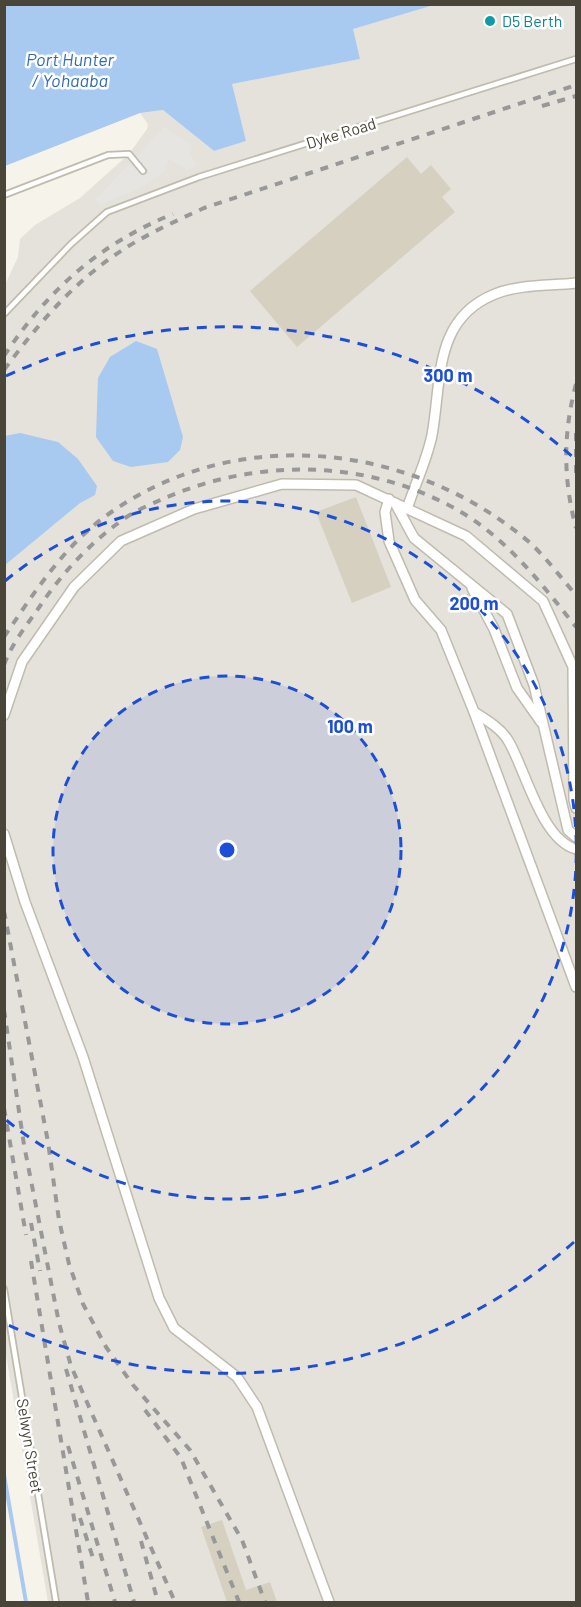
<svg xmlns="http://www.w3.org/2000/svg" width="581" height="1607" font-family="Barlow,sans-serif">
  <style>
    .industrial { fill: #e4e2db }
    .parking { fill: #e6e5e1 }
    .water { fill: #a8c9f0 }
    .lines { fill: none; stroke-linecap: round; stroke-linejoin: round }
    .stream { stroke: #a8c9f0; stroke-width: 4 }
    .building { fill: #d6d0c0 }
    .service-casing { stroke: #c0bcad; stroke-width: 8 }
    .minor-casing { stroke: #c0bcad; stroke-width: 12 }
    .service { stroke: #fff; stroke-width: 4.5 }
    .minor { stroke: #fff; stroke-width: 9 }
    .rail { stroke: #989898; stroke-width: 4; stroke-dasharray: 8 8; stroke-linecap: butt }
    .ring { fill: none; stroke: #1d4ed8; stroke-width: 3; stroke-dasharray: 10 8 }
    .culture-dot { fill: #0f9aa8; stroke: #fff; stroke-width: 2 }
    .labels { text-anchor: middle; stroke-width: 5; stroke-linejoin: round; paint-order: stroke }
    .culture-label { font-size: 16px; fill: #0d838f; stroke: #fff; text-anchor: start }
    .street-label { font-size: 16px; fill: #494538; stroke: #fff }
    .water-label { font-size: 18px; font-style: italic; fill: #326bb4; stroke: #fff }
    .centre { fill: #1d4ed8; stroke: #fff; stroke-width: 3 }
    .ring-label { font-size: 18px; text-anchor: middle; font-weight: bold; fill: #1d4ed8; stroke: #fff; stroke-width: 5; stroke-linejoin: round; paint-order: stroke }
  </style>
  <rect width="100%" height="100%" fill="#f5f3ea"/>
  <polygon class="industrial" points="434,5 576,5 576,1602 48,1602 4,1343 4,287 18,257 20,239 35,225 80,198 129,154 147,129 148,124 140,113 163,110 214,151 246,141 231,84 360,59 352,29"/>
  <polygon class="parking" points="165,127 193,146 190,153 197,166 188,170 169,159 164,172 144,186 100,205 95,200"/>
  <g class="water">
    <polygon points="5,4 434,4 434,5 353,29 360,59 232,84 246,141 214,151 163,110 140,113 5,166"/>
    <polygon points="136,341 157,349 183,437 180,450 168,462 131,467 113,461 96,437 98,378 110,357"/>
    <polygon points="20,433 58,442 78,459 97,486 95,495 80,503 5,565 5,436"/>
  </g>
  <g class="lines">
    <polyline class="stream" points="4,1475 26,1602"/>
  </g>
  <g class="building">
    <polygon points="407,157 421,174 431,165 451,189 442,197 455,212 297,347 250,291"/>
    <polygon points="356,497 391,587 352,603 316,512"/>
    <polygon points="222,1520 246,1590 270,1582 277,1602 227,1602 201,1527"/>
  </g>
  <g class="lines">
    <defs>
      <g id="service">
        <polyline points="4,195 108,155 129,154 143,171"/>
        <polyline points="4,314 71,244 107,212 199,177 576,59"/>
        <polyline points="4,1289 56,1602"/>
      </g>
      <g id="minor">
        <polyline points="389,499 385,512 389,541 415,600 441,630 474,712 576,987"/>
        <polyline points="395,503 414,538 507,614 534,685 568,830 576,837"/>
        <path d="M 407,509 C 415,484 427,460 432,435 C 442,380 433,319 495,294 C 520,284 550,286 576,283"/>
        <polyline points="472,588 494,629 517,688 541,722"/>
        <path d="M 474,712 C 487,720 502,729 509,742 C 526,772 542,840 576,849"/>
        <polyline points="4,715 22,662 74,587 121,541 194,509 282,484 356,485 466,536 543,601 573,667 574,800 576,808"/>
        <polyline points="4,834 25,902 83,1057 159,1298 174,1328 237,1377 257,1407 329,1602"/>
      </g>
    </defs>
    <use href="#service" class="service-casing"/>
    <use href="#minor" class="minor-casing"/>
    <use href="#service" class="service"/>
    <use href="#minor" class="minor"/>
    <g class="rail">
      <polyline points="542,106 576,96"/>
      <path d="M 4,356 C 48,290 99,244 173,214"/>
      <path d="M 4,370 C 36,327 70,286 115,255 C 142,236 174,222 204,208 L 576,85"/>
      <path d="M 576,384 C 563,433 563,479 576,528"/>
      <polyline points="576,433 576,477"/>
      <path d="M 4,637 C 34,593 65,544 110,513 C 238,423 411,443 528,541 C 546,557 561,578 576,595"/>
      <path d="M 4,665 C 12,643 27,625 40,606 C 60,576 87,546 117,524 C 130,513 149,505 165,498 C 262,456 378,459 469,517 C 513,546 544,587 576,627"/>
      <polyline points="4,911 48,1142 59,1220 69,1264 83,1304 106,1347 133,1385 190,1450 242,1540 265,1602"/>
      <polyline points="4,1010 24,1145 59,1323 71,1366 175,1602"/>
      <polyline points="4,1108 26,1235"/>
      <polyline points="31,1223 40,1271"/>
      <polyline points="31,1261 88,1602"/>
      <polyline points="66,1369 134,1602"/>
      <polyline points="145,1410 181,1458 239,1602"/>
      <polyline points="68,1446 115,1602"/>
      <polyline points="80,1518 93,1558"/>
      <polyline points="141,1541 158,1602"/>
    </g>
  </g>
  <circle cx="227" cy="850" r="174" fill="#1d4ed8" fill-opacity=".12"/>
  <g class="ring">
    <circle cx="227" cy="850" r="174"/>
    <path d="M5 581A349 349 0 1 1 5 1119"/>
    <path d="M574 1242A523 523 0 0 1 6 1324M6 376A523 523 0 0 1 574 458"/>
  </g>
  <circle class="culture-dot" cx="490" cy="21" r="6"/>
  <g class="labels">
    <g class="culture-label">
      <text x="502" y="27">D5 Berth</text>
    </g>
    <g class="street-label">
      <text transform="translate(341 133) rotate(-17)" y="6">Dyke Road</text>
      <text transform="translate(30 1446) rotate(81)" y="6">Selwyn Street</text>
    </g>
    <g class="water-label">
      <text x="70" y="66">Port Hunter<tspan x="70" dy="21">/ Yohaaba</tspan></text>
    </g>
  </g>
  <circle cx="227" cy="850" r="9" class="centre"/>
  <g class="ring-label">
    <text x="448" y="382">300 m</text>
    <text x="474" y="610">200 m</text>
    <text x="350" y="733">100 m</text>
  </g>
  <rect width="581" height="1607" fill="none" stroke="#494538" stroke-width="12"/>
</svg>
